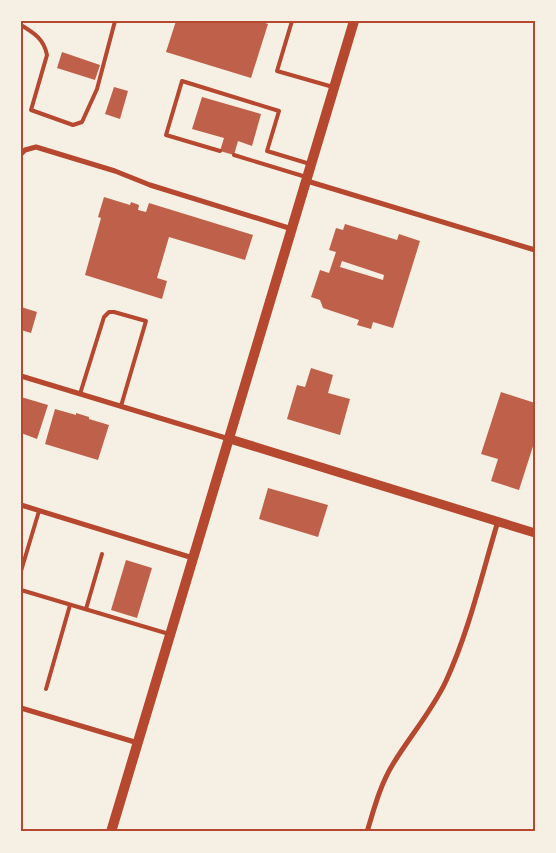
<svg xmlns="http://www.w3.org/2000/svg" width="556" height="853" font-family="Figtree,sans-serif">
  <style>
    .building { fill: #bf614a; fill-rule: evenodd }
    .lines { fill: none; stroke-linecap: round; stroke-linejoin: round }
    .service { stroke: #b5482f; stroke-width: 4 }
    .minor { stroke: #b5482f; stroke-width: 5 }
    .tertiary { stroke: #b5482f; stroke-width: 9 }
    .secondary { stroke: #b5482f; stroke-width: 10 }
    .neatline { fill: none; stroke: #b5482f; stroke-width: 2 }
  </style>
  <rect width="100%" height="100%" fill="#f6efe4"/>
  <g class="building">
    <polygon points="176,21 260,21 268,24 251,78 166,52"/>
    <polygon points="62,52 100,65 95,80 57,68"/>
    <polygon points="114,87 128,91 120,119 105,114"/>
    <polygon points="202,97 261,114 252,146 238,141 234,155 220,151 224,138 192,129"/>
    <polygon points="104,197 130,205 131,202 139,205 138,210 146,212 149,203 253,235 245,260 169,237 157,278 167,281 162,299 85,275 101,218 98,217"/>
    <path d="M 345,224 L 397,240 L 399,234 L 420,241 L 393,328 L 373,322 L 371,329 L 357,325 L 359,320 L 323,308 L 320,300 L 311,297 L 320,270 L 329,273 L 336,252 L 329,250 L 336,228 L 343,230 ZM 342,261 L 384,275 L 383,280 L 340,267 Z"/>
    <polygon points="21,307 37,312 31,333 21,330"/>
    <polygon points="311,368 333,375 328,393 350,399 340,435 287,419 297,385 305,387"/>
    <polygon points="501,392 535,403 535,440 519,490 491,481 498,459 481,454"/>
    <polygon points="21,397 48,405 37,439 21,433"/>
    <polygon points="55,409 76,415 76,413 89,417 89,419 109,425 98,460 45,444"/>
    <polygon points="268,488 328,505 318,537 259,519"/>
    <polygon points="126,560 152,568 137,618 111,610"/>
  </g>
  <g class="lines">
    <g class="service">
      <polyline points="292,21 277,71 333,87"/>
      <path d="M 21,25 C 34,33 44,39 47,55 L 31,110 L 73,125 L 82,122 L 97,89 L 115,21"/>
      <polyline points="220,151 166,135 182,81 279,111 267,151 310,164"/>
      <polyline points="234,155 306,177"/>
      <polyline points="80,394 104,317 109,312 114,312 146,321 121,406"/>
      <polyline points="21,571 39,511"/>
      <polyline points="21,590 169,634"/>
      <polyline points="86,609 102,554"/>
      <polyline points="46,689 70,605"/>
    </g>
    <g class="minor">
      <polyline points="21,154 25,150 36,147 59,154 115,171 150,185 292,229"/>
      <polyline points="307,181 535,250"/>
      <polyline points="21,376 229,439"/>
      <polyline points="21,505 193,558"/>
      <polyline points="21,708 138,743"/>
      <path d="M 367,832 C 374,809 380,785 393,764 C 410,736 432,711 446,681 C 469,631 482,574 498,521"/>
    </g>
    <polyline class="tertiary" points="230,439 535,533"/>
    <polyline class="secondary" points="111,832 354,21"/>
  </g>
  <rect width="556" height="853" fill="none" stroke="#f6efe4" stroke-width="45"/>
  <rect x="22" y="22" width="512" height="808" class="neatline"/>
</svg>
